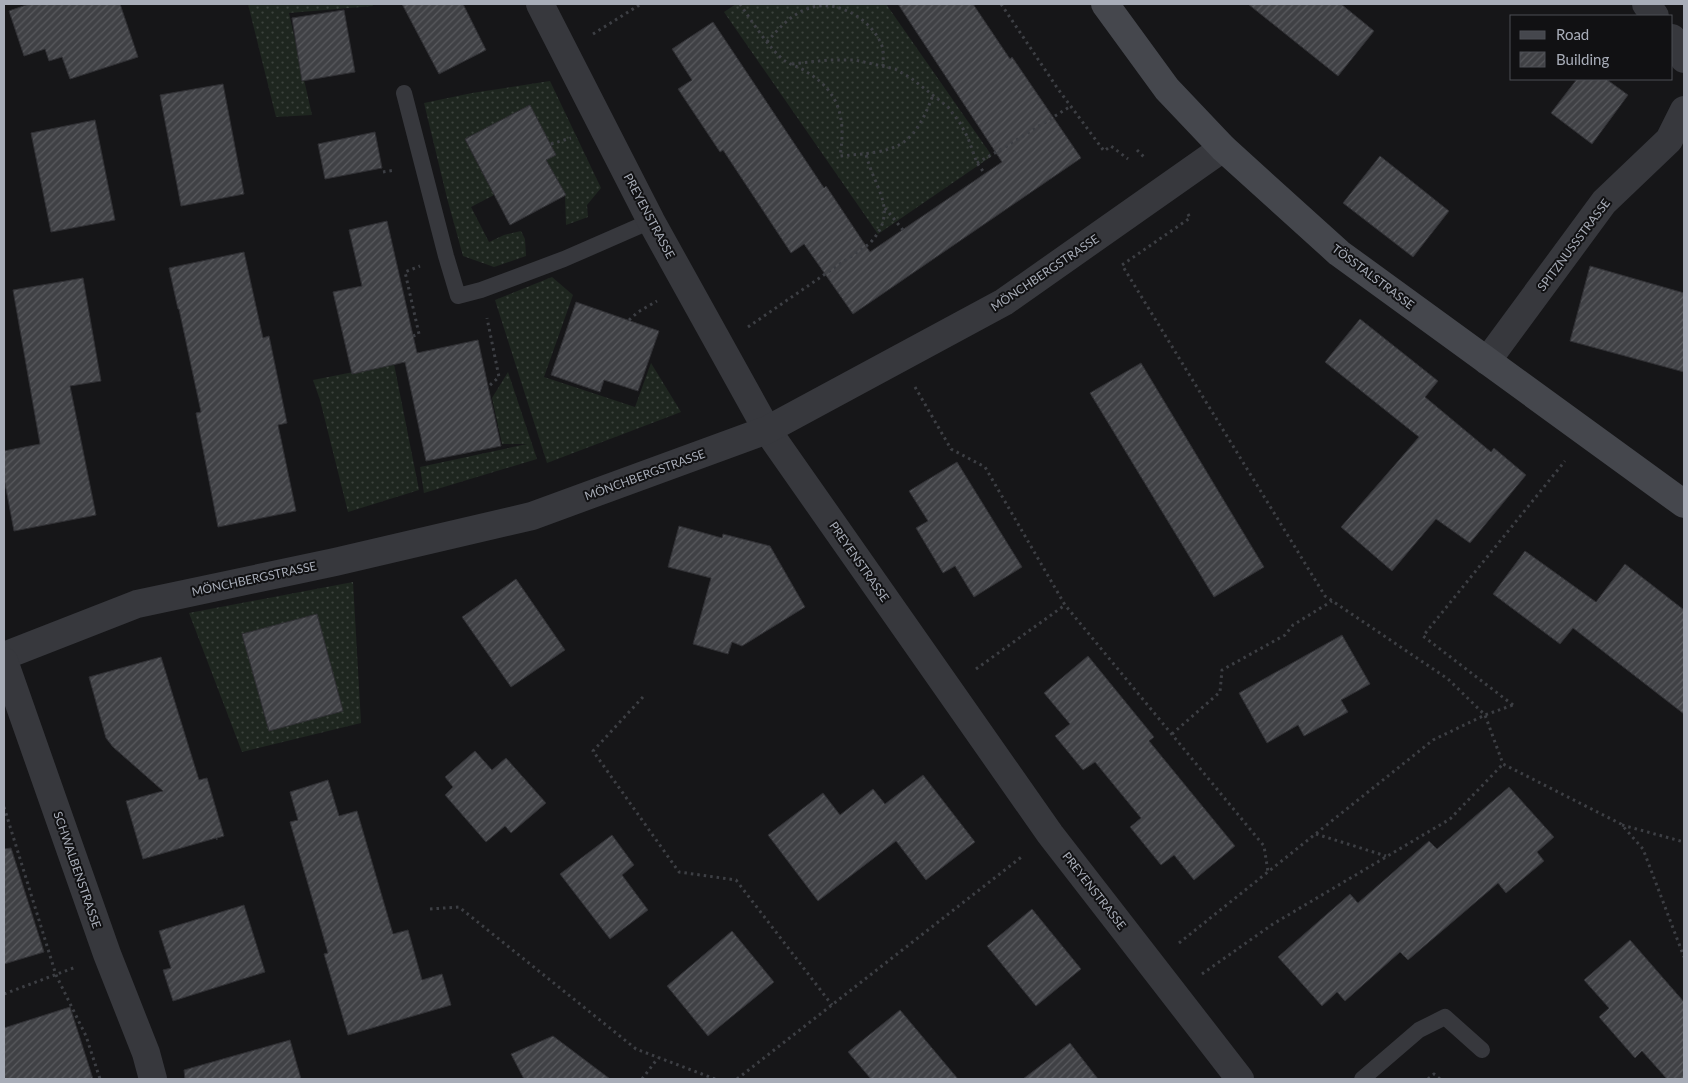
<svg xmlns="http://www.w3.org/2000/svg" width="1688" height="1083" font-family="Lato,sans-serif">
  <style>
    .grass { fill: url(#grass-dots) }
    .building { fill: url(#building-hatch); stroke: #303034 }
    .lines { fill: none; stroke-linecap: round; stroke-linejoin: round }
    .path { stroke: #3d3f44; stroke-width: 3; stroke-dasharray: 2.5 4; stroke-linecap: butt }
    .service { stroke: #37383d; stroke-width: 16 }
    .minor { stroke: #37383d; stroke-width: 28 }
    .secondary { stroke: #45474d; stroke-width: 28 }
    .labels { text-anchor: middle; stroke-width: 4; stroke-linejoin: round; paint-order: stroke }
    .street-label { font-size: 12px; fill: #a8adb8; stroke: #111113 }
  </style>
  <defs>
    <pattern id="grass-dots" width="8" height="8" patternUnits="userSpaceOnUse" patternTransform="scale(1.25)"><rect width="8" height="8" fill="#1e261f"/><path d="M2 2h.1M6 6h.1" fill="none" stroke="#3c433d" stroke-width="1.8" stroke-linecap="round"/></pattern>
    <pattern id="building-hatch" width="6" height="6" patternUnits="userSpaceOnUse" patternTransform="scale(1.25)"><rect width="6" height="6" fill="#404145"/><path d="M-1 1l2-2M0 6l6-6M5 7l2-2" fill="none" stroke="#595a5e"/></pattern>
  </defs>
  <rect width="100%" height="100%" fill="#161618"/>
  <g class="grass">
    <polygon points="248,4 372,4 373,6 289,13 312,115 276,117"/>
    <polygon points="736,4 886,4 992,156 878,234 724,12"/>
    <polygon points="550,81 601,188 587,205 588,217 566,225 565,195 546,160 556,155 529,106 465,140 494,195 471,207 489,242 504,235 521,231 525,239 526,256 494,267 463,256 447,198 424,103 472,93"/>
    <polygon points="552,277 573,295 544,377 635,407 651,363 681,412 547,463 495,300"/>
    <polygon points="394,364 419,490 348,512 320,400 313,380"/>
    <polygon points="508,372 537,459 424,493 420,467 527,444 502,444 492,398"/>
    <polygon points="353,582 361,723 242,752 189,613"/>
  </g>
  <g class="building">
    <polygon points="29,4 120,4 138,57 70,79 62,57 49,61 45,49 24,56 9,11"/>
    <polygon points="402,4 463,4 486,50 439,74"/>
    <polygon points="898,4 973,4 1010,59 1012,57 1081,158 853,314 804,244 791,253 723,150 720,152 678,89 692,80 672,49 713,22 824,188 826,186 870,252 1002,162"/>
    <polygon points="1248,4 1341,4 1374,31 1338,76"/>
    <polygon points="344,10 355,72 302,81 292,18"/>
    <polygon points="1577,79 1606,79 1628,95 1592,144 1551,113"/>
    <polygon points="223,84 244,194 181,206 160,95"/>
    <polygon points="530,105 556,155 546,160 566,195 510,225 465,139"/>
    <polygon points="95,120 115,220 51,232 31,133"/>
    <polygon points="375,132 382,168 325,179 318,144"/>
    <polygon points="1380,156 1449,211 1413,257 1343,203"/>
    <polygon points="387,221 417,353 478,340 501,446 426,461 405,362 352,374 333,292 362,286 349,230"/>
    <polygon points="244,252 263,338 269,336 287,423 278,425 296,511 218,527 196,413 201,412 179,309 178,309 169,268"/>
    <polygon points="1590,266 1684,293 1684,372 1570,341"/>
    <polygon points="83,278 101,381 70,386 96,515 14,531 4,478 4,451 40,444 13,290"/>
    <polygon points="576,302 659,331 638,391 604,380 600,392 551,375"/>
    <polygon points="1360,319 1438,381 1425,397 1491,452 1494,448 1526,475 1470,543 1436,519 1392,571 1341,527 1419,437 1325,362"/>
    <polygon points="1141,363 1264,567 1214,597 1090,393"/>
    <polygon points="957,462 1022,567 974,597 955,566 943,573 916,528 928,521 909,491"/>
    <polygon points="679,526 722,538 723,534 770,546 805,607 742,646 732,642 728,654 693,644 711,578 668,567"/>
    <polygon points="1525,551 1596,602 1625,564 1684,610 1684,714 1573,628 1560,644 1493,594"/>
    <polygon points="516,579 565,650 511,687 462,617"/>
    <polygon points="317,614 343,711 269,731 242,634"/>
    <polygon points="1342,635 1370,684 1341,700 1348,712 1304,736 1298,725 1267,743 1239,693"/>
    <polygon points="1088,656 1154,737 1149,741 1235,846 1194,880 1174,855 1161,865 1130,827 1141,818 1095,762 1083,770 1055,736 1070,724 1044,693"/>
    <polygon points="161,657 199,780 207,778 224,836 217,838 217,840 216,838 143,859 126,801 163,791 113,747 106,738 89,677"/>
    <polygon points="475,751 492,770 506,758 546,803 511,833 505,826 486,842 445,795 453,787 445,777"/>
    <polygon points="923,775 975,842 926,880 896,841 818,901 768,835 823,793 840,815 873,789 885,804"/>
    <polygon points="328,780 339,816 357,811 393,934 408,930 422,980 442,974 451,1005 348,1035 324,954 328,953 290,822 298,820 290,792"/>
    <polygon points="1509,787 1554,837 1537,852 1544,861 1506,893 1498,883 1408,960 1400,952 1345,1001 1337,992 1322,1006 1278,957 1350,894 1358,903 1429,841 1437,849"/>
    <polygon points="612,835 634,865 622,875 648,910 610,939 560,874"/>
    <polygon points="11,848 44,952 4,964 4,849"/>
    <polygon points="244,905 265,972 173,1001 163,970 171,968 159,931"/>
    <polygon points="1032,909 1081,969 1036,1006 987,946"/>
    <polygon points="732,931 774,982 708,1036 667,986"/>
    <polygon points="1630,940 1684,1002 1684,1079 1667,1079 1642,1051 1635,1058 1599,1017 1609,1008 1584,980"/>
    <polygon points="70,1007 93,1079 4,1079 4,1028"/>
    <polygon points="900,1010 958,1079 871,1079 848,1052"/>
    <polygon points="553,1036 610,1079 524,1079 511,1054"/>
    <polygon points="290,1040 301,1079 185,1079 184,1070"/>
    <polygon points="1070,1043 1098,1079 1023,1079"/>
  </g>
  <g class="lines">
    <g class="path">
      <path d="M 740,4 C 751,20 770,50 785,61 C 791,65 799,67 805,71 C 840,91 846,119 840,156 C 896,151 912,151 933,95"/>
      <polyline points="1001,4 1058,89 1104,151 1111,146 1128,159"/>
      <polyline points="593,34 641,4"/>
      <path d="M 767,42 C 780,27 793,12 813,7 C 840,0 873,21 882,46 C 884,52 883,59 883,66"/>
      <polyline points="792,64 828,60 855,60 895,69 911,78 948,107 960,123 968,138 977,163 985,174"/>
      <polyline points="551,144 571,138"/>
      <polyline points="1137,150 1146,159"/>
      <polyline points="977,163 1007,146 1071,106"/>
      <polyline points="383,172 395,170"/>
      <polyline points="885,208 903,230"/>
      <polyline points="1188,214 1190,218 1122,265 1325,596 1448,679 1485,715 1503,764 1621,824 1643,849 1684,957"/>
      <polyline points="629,320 638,312 657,301"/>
      <path d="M 748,327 L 869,244 C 901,211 874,189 866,154"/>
      <polyline points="413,336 419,334 405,272 420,266"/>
      <polyline points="915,387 951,449 985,467 1065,605 1264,846 1268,872"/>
      <polyline points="478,389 488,387 499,377 487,318"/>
      <polyline points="976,669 1065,605"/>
      <polyline points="643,697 593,751 679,872 736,880 832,1005"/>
      <polyline points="1513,705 1423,636 1565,461"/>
      <polyline points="1172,734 1220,692 1222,670 1285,635 1293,625 1332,601"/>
      <polyline points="4,807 56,975 86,1036 100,1079"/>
      <polyline points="1622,825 1684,842"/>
      <polyline points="1316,834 1386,856"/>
      <polyline points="430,909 459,907 636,1049 715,1079"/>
      <polyline points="1179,943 1433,740 1485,715 1513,705"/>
      <polyline points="1202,974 1273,924 1450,819 1503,764"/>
      <polyline points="4,994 76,967"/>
      <polyline points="642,1079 658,1058"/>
      <polyline points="737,1079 1024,855"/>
      <polyline points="1428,1079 1434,1074 1440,1079"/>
    </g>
    <g class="service">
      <polyline points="404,93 446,256 458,296 481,290 564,259 651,221"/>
      <polyline points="1362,1079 1419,1030 1445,1017 1482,1050"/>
    </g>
    <g class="minor">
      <polyline points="540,4 651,221 767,430 1050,834 1240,1079"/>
      <polyline points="1646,4 1655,16"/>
      <polyline points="1672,38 1682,52 1684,59"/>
      <polyline points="1487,361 1604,202 1669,140 1684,110"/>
      <polyline points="4,656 137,604 335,562 532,516 767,430 1004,302 1223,148"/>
      <polyline points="4,661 107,954 146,1053 153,1079"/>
    </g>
    <polyline class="secondary" points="1105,4 1167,89 1223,148 1339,253 1684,504"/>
  </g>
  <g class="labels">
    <g class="street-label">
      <text transform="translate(649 216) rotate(62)" y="4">PREYENSTRASSE</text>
      <text transform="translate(1574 245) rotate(-53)" y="4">SPITZNUSSSTRASSE</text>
      <text transform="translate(1045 273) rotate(-34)" y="4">MÖNCHBERGSTRASSE</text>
      <text transform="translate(1373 277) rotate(37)" y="4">TÖSSTALSTRASSE</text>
      <text transform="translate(645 475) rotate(-20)" y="4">MÖNCHBERGSTRASSE</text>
      <text transform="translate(859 562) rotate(55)" y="4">PREYENSTRASSE</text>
      <text transform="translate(254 579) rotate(-12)" y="4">MÖNCHBERGSTRASSE</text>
      <text transform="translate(77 870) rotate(71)" y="4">SCHWALBENSTRASSE</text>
      <text transform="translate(1094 891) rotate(52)" y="4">PREYENSTRASSE</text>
    </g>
  </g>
  <rect width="1688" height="1083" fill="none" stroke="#a8adb8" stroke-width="10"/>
  <rect x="1510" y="15" width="162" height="65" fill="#111113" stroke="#4d4f55"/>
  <rect x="1520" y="31" width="25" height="8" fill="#45474d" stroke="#4d4f55"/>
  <text x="1556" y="40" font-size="15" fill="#a8adb8">Road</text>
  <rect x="1520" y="52" width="25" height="15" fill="url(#building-hatch)" stroke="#4d4f55"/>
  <text x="1556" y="65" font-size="15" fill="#a8adb8">Building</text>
</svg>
